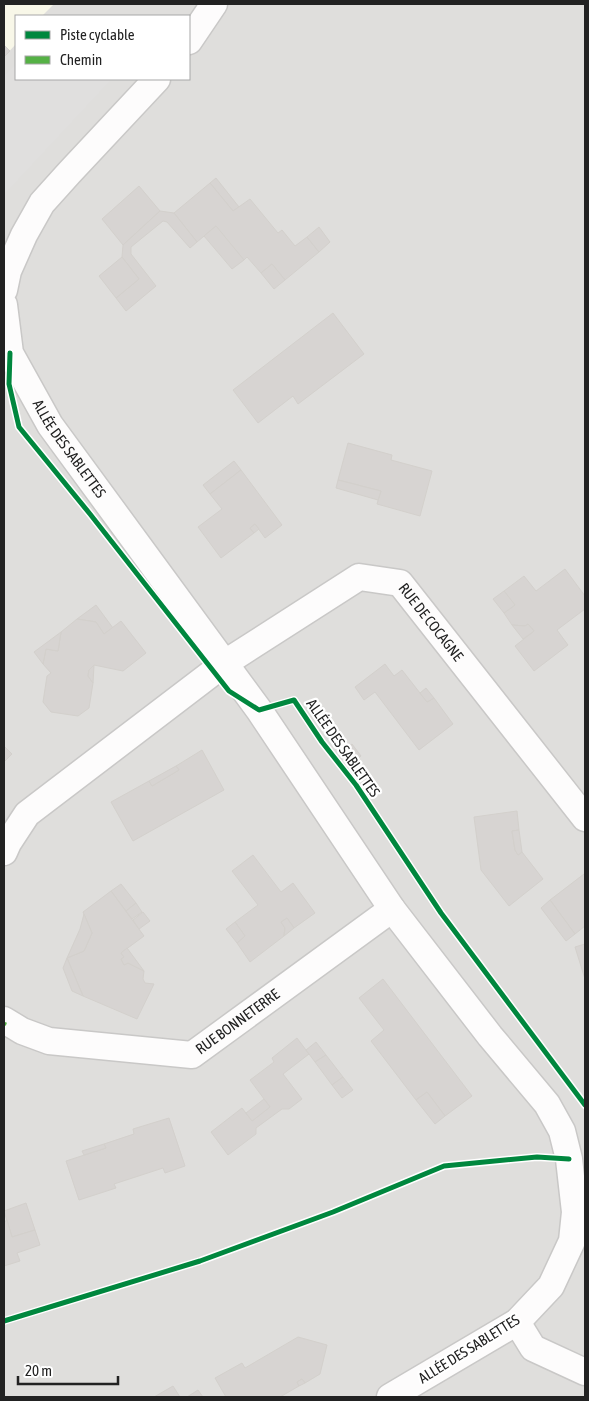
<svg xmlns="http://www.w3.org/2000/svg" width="589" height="1401" font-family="'Asap Condensed',sans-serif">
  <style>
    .residential { fill: #dfdedc; fill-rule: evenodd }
    .education { fill: #f8f7e8 }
    .parking { fill: #e0dfde }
    .building { fill: #d7d4d2; stroke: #d3d0cc }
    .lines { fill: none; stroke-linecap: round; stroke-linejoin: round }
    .street-casing { stroke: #c9c8c7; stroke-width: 29 }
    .street { stroke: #fdfcfc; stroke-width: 26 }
    .quiet { stroke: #55b145; stroke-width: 4; stroke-dasharray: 8 4; stroke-linecap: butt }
    .cycleway-casing { stroke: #fff; stroke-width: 8 }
    .cycleway { stroke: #00873e; stroke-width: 5 }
    .labels { text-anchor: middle; stroke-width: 4.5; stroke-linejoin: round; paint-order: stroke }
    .street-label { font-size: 15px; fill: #222; stroke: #fff }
  </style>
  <rect width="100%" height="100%" fill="#f0eeeb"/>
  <path class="residential" d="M 4,4 L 585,4 L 585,1397 L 4,1397 ZM 16,16 L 189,16 L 189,79 L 16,79 Z"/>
  <polygon class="education" points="4,4 54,4 42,16 16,16 16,44 4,57"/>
  <polygon class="parking" points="16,63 16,79 112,79 4,195 4,76"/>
  <g class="building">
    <polygon points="4,45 10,51 4,57"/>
    <polygon points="216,178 239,207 233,211 210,183"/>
    <polygon points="210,183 233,211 250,199 278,233 282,230 295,246 307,237 319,252 285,280 272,264 261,273 247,257 244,260 216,226 197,242 174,213"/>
    <polygon points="139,186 160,211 123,245 102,219"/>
    <polygon points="160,211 174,213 197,242 190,248 167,222 163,221 131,247 131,254 156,286 126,311 116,298 139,279 122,257 123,245"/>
    <polygon points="216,226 244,260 232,269 204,236"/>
    <polygon points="319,227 330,242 319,252 307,237"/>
    <polygon points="122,257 139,279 116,298 99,276"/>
    <polygon points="272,264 285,280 274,289 261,273"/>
    <polygon points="333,313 364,354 298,404 293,396 258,423 233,390"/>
    <polygon points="348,443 392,455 391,460 432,471 420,516 377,504 381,491 338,480"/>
    <polygon points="234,461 241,470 210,494 203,485"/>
    <polygon points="241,470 282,525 265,538 255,524 250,528 254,533 221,558 198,527 222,509 210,494"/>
    <polygon points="338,480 381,491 378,500 336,488"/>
    <polygon points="255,524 259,529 254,533 250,528"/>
    <polygon points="565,569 585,596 585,609 557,630 568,645 534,671 515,646 534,631 528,624 525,626 512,625 504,613 515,605 504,591 524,576 536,591"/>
    <polygon points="504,591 515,605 504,613 493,599"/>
    <polygon points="96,605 113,628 104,634 96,622 77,619"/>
    <polygon points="77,619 96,622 104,634 121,621 146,653 123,671 94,665 89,670 88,676 93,683 89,708 78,716 51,712 43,702 47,676 51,673 43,664 46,649 58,651 61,632"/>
    <polygon points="528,624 534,631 523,639 512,625 525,626"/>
    <polygon points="61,632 58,651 46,649 43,664 34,652"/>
    <polygon points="385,664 394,676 402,670 427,702 434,698 453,724 419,750 375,692 364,700 355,687"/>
    <polygon points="94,665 93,683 88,676 89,670"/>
    <polygon points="426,688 434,698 427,702 420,693"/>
    <polygon points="352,744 361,756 352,763 343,751"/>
    <polygon points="4,746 12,754 4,762"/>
    <polygon points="202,750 224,790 133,841 111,802 149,781 152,786 179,770 176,766"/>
    <polygon points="176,766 179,770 152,786 149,781"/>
    <polygon points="517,811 519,830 512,831 515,850 518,855 522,852 543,879 509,906 481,870 474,817"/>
    <polygon points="519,830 522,852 518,855 515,850 512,831"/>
    <polygon points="253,855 281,892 293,883 315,913 294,928 287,918 281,922 285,928 284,936 250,962 237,943 245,936 235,922 258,905 232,871"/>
    <polygon points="584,874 585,876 585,926 575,934 550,900"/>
    <polygon points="121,884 136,903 126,911 111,891"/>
    <polygon points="111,891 144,936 121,953 124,957 121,959 124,965 128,963 144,971 143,979 145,983 154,984 137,1019 83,996 67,958 84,951 92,933 83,912"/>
    <polygon points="550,900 575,934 566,941 541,908"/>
    <polygon points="136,903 142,912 132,919 126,911"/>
    <polygon points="143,912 150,921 139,929 133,920"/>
    <polygon points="84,914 92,933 84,951 67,958 80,929"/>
    <polygon points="287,918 294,928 284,936 285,928 281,922"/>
    <polygon points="235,922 245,936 237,943 226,929"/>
    <polygon points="585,944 585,979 575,947"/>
    <polygon points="127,948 144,971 128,963 124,965 121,959 124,957 121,953"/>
    <polygon points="67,958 83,996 72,991 63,968"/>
    <polygon points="383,979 472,1096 445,1116 427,1092 416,1100 371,1041 384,1030 359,998"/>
    <polygon points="297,1038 309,1054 283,1074 302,1099 289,1109 282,1109 256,1128 256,1134 228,1155 211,1132 242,1108 252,1121 270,1107 250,1080 274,1062 272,1058"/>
    <polygon points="316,1042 326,1055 315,1062 306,1050"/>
    <polygon points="326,1055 343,1077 332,1085 315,1062"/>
    <polygon points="343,1077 353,1090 342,1098 332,1085"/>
    <polygon points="427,1092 445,1116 435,1124 416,1100"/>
    <polygon points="264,1099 270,1107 252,1121 246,1113"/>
    <polygon points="169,1118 185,1166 165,1173 163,1168 114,1184 116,1188 79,1200 66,1161 106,1148 104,1144 134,1134 133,1129"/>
    <polygon points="104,1144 106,1148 84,1155 82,1151"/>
    <polygon points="26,1203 35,1230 12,1237 4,1211"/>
    <polygon points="7,1220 12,1237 35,1230 40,1245 17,1253 20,1261 4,1266 4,1222"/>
    <polygon points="298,1337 327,1345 320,1374 305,1383 302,1379 297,1382 299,1386 280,1397 226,1397 215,1378 242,1363 245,1368"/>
    <polygon points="302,1379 305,1383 299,1386 297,1382"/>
    <polygon points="173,1386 180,1397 154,1397"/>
    <polygon points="198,1390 203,1397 187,1397"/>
  </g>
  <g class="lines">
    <defs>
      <g id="street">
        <polyline points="189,41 214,4"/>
        <polyline points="4,290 8,271 24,235 42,203 69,173 157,79"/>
        <path id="s1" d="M 4,305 L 10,353 L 50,425 L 259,710 L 392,909 L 490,1036 L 547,1104 L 562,1131 L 569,1159 L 575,1212 L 572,1241 L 551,1286 L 517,1322 L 390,1397"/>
        <path id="s2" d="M 4,852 L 8,843 L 27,814 L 225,663 L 359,577 L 400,583 L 585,818"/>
        <path id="s3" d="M 4,1020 L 22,1031 L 49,1041 L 192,1055 L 392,909"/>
        <polyline points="517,1322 533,1348 585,1372"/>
      </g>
    </defs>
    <use href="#street" class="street-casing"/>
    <use href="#street" class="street"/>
    <polyline class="quiet" points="4,1025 5,1022"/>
    <defs>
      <g id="cycleway">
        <polyline points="10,353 9,384 19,427 90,514 229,691 259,710 294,700 322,742 356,785 441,913 585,1105"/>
        <polyline points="4,1321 200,1261 333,1212 444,1166 537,1157 569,1159"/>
      </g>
    </defs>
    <use href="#cycleway" class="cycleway-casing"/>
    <use href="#cycleway" class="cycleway"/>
  </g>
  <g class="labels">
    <g class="street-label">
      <text dy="5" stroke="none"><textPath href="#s1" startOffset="161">ALLÉE DES SABLETTES</textPath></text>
      <text dy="5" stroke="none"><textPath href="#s2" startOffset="544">RUE DE COCAGNE</textPath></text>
      <text transform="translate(343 748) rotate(55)" y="5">ALLÉE DES SABLETTES</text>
      <text dy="5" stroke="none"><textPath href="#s3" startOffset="250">RUE BONNETERRE</textPath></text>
      <text transform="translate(469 1349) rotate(-32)" y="5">ALLÉE DES SABLETTES</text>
    </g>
  </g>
  <rect width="589" height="1401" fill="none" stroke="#222222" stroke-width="10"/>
  <rect x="15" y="15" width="175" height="65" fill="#ffffff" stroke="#a7a7a7"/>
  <rect x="25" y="31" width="25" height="8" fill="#00873e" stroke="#a7a7a7"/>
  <text x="60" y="40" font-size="15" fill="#222222">Piste cyclable</text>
  <rect x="25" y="56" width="25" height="8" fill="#55b145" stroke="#a7a7a7"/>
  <text x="60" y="65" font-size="15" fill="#222222">Chemin</text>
  <path d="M18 1376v8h100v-8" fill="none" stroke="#222222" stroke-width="2.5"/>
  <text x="25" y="1376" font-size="15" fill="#222222" stroke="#ffffff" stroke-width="4" paint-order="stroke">20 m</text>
</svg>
